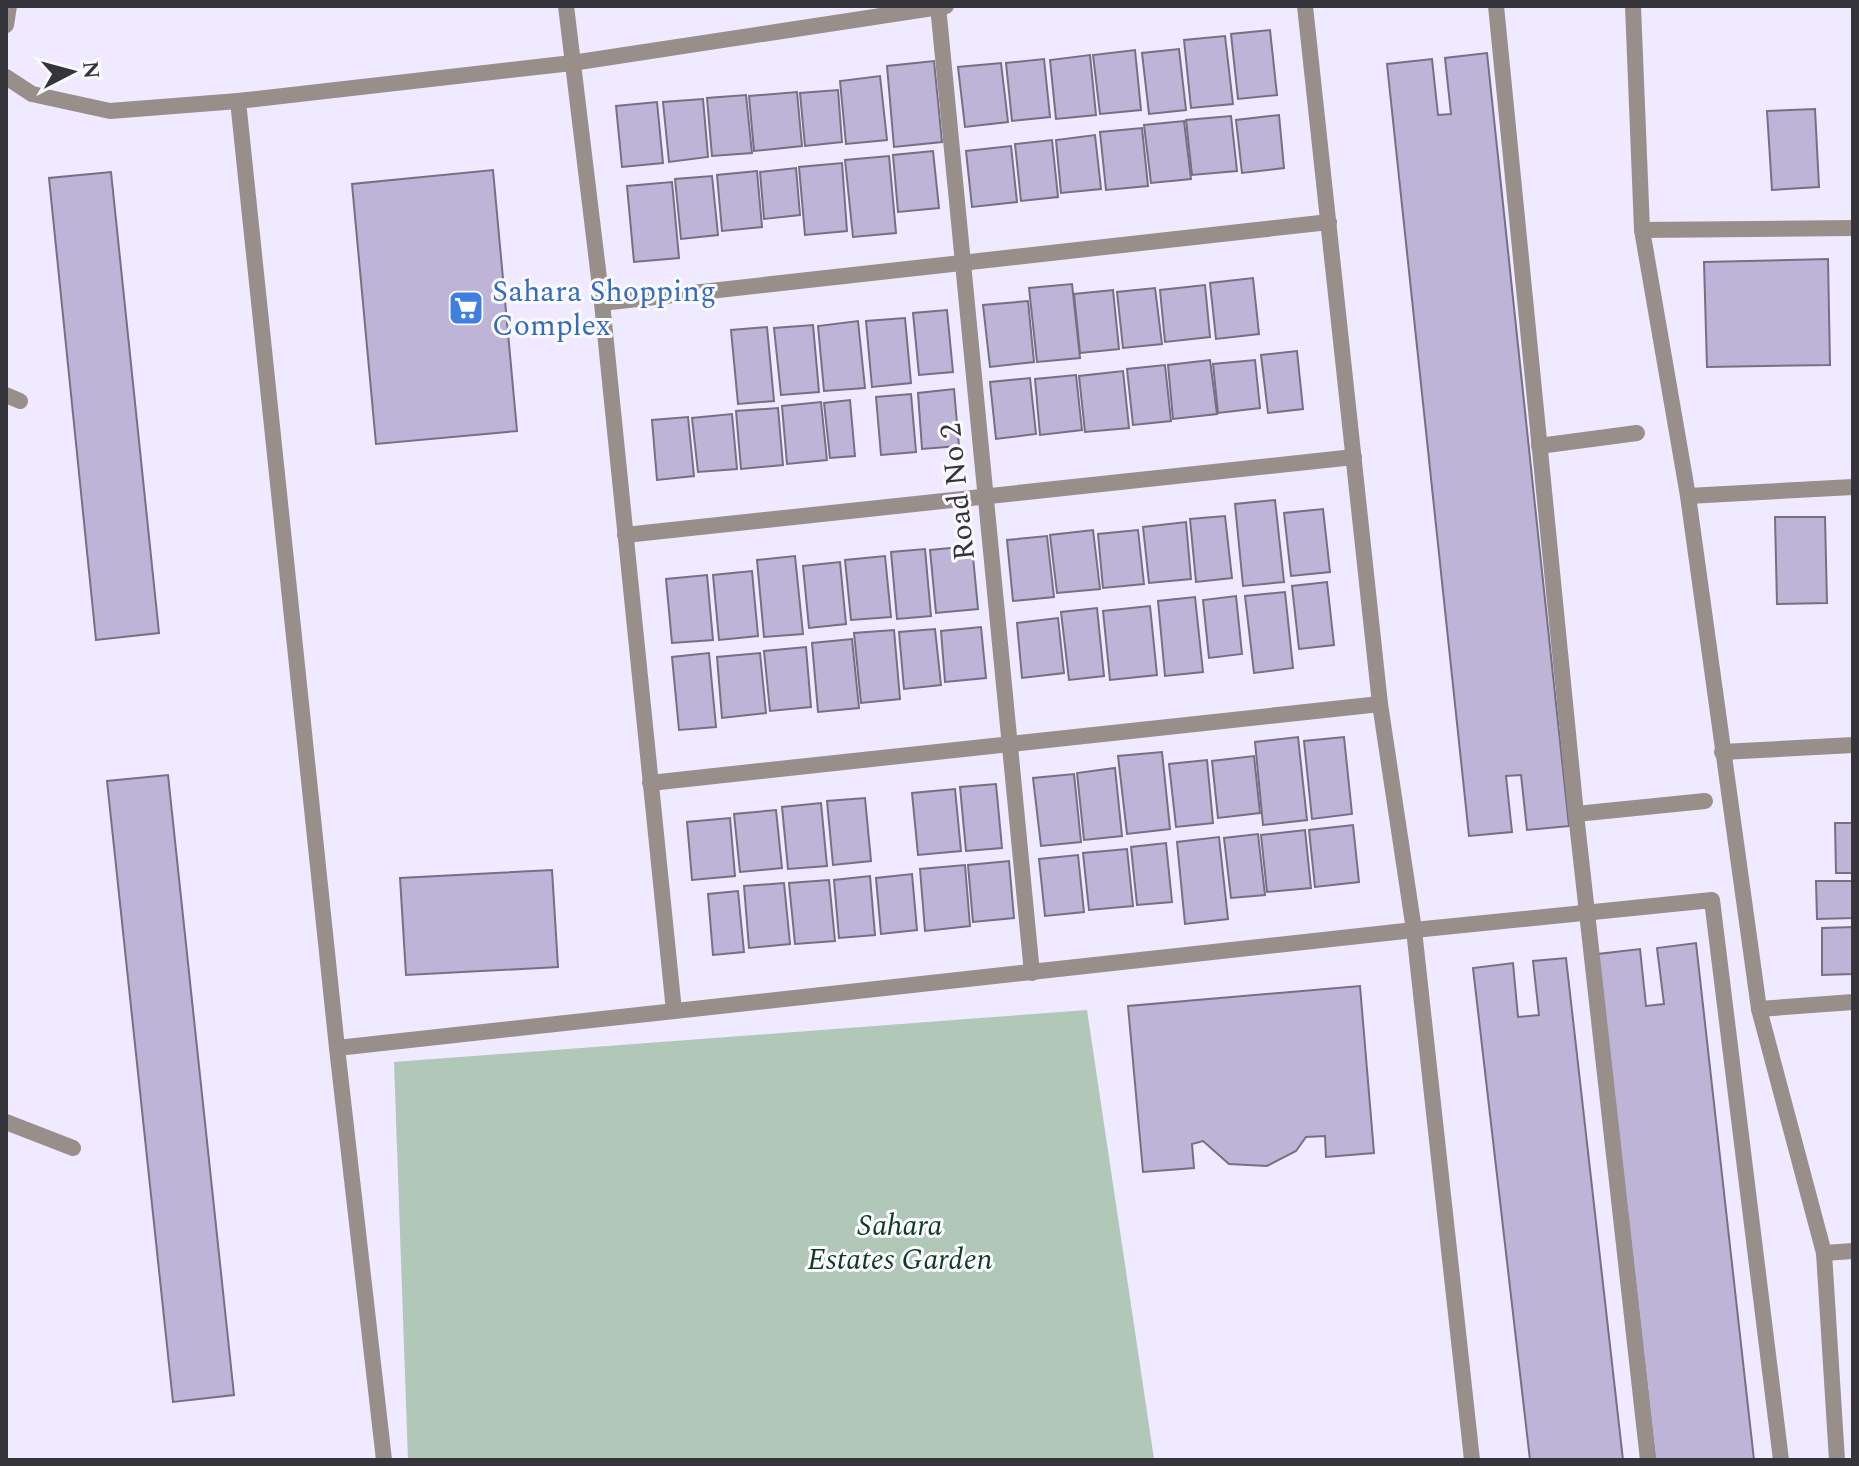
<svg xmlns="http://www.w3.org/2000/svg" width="1859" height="1466" font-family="Spectral,serif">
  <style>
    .green { fill: #b1c7b7 }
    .building { fill: #bdb4d7; stroke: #757082; stroke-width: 2 }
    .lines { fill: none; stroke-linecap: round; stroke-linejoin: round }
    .minor { stroke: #988e8a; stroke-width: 16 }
    .labels { text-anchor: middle; stroke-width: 6; stroke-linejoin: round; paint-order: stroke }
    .shop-label { font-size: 30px; fill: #366cbe; stroke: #fbfafe; text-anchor: start }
    .street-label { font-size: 30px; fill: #36343b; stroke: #fbfafe }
    .park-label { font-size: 30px; font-style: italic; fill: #0e3a22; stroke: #fbfafe }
  </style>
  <rect width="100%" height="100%" fill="#efeaff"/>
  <polygon class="green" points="1087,1010 1154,1459 408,1460 394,1062"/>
  <g class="building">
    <polygon points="1270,30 1277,95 1238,99 1231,34"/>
    <polygon points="1225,36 1233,104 1191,108 1184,40"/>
    <polygon points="1179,49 1186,110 1149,114 1142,53"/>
    <polygon points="1135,50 1141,110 1100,114 1093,55"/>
    <polygon points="1487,53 1569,826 1527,830 1521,775 1506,776 1512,832 1469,836 1387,64 1432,59 1438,115 1451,114 1445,58"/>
    <polygon points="1090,55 1096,115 1056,119 1050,60"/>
    <polygon points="1044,59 1050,117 1012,121 1006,63"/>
    <polygon points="934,61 942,142 894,147 887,66"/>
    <polygon points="1001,63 1008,122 965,127 958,67"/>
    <polygon points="880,76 887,140 846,144 840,81"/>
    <polygon points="838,90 842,142 805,146 800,93"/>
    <polygon points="797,92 802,146 754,151 749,96"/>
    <polygon points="746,95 752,153 712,156 707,98"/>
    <polygon points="703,99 708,157 669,162 663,102"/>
    <polygon points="657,102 663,163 622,167 616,106"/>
    <polygon points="1815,109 1819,187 1772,190 1767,111"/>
    <polygon points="1279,115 1284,168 1242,173 1236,120"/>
    <polygon points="1231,116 1237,171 1192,175 1186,120"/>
    <polygon points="1184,121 1191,179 1151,183 1144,125"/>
    <polygon points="1142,128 1148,186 1106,190 1100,132"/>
    <polygon points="1095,135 1101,189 1061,193 1056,140"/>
    <polygon points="1052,140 1058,197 1021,201 1015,144"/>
    <polygon points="1011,146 1017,202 972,207 966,151"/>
    <polygon points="933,151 939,208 898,212 893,155"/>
    <polygon points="889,156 896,233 853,237 845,160"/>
    <polygon points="842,163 847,231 805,235 799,167"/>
    <polygon points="796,168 800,215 764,219 760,172"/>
    <polygon points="493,170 517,431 376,444 352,184"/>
    <polygon points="757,171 762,227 722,231 717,175"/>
    <polygon points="111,172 159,633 96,640 49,178"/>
    <polygon points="712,176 718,235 681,239 675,179"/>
    <polygon points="672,182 679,258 634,262 627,186"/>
    <polygon points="1828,259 1830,365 1707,367 1704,262"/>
    <polygon points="1253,278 1259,334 1216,339 1210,283"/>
    <polygon points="1072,284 1080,358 1037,362 1029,288"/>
    <polygon points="1205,285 1210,337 1165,342 1160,290"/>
    <polygon points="1155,288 1162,344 1123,348 1117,292"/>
    <polygon points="1113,290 1119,349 1080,353 1074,294"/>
    <polygon points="1028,301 1034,362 990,367 983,305"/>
    <polygon points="947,310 953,372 919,375 913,313"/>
    <polygon points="905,318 911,383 872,387 866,321"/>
    <polygon points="858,321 865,388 824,391 818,326"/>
    <polygon points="813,325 819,392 781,395 774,328"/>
    <polygon points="767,327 774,401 738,404 731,330"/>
    <polygon points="1297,351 1303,409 1268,413 1261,355"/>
    <polygon points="1210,360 1217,414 1173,419 1168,365"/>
    <polygon points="1255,360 1260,408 1218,413 1213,364"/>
    <polygon points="1165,365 1171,421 1133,425 1127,369"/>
    <polygon points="1123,371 1129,428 1085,432 1079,376"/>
    <polygon points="1076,375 1082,430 1040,435 1035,379"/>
    <polygon points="1030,378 1036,434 996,439 990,382"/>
    <polygon points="954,389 959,446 922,449 918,393"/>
    <polygon points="911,394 916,452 881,455 876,397"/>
    <polygon points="850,400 855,456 830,458 824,403"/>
    <polygon points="821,402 827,460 787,464 782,406"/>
    <polygon points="778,408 783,465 741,469 736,411"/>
    <polygon points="732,414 737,469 698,472 692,418"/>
    <polygon points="688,417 694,476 657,480 652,420"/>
    <polygon points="1275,500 1284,582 1243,586 1235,504"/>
    <polygon points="1323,509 1330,572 1291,576 1284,513"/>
    <polygon points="1225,516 1232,578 1196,582 1190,519"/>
    <polygon points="1775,517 1825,517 1827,603 1777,604"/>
    <polygon points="1186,522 1191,579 1149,583 1143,527"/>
    <polygon points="1093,530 1100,589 1057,593 1050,535"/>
    <polygon points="1138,530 1144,584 1103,588 1098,534"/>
    <polygon points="1047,536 1054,597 1013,601 1007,540"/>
    <polygon points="972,546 978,609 936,613 930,550"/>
    <polygon points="925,549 931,616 897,619 891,552"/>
    <polygon points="795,556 803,634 764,637 757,560"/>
    <polygon points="885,556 891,617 851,620 845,560"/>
    <polygon points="840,562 846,624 809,628 803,566"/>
    <polygon points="752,571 758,636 719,640 713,575"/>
    <polygon points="707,575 713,640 672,643 666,579"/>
    <polygon points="1327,582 1334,645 1299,649 1292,586"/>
    <polygon points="1285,592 1293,668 1254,673 1245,596"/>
    <polygon points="1236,596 1242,654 1209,658 1203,600"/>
    <polygon points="1195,597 1203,672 1165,676 1158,601"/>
    <polygon points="1150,606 1157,675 1110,680 1103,611"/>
    <polygon points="1097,608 1104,676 1069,680 1061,612"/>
    <polygon points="1058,618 1064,673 1022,678 1017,623"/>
    <polygon points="981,627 986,678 945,682 941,631"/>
    <polygon points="935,629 941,685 904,689 899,632"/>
    <polygon points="894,630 900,699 861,703 854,633"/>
    <polygon points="852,639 859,708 818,712 812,643"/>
    <polygon points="806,647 811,707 770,711 764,651"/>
    <polygon points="709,653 716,727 679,730 672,657"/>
    <polygon points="760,653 766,713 722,718 717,657"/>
    <polygon points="1298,737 1307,820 1263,825 1255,742"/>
    <polygon points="1344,737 1352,814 1312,819 1304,741"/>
    <polygon points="1162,752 1170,829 1127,834 1118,756"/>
    <polygon points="1254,756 1260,813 1218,818 1212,761"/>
    <polygon points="1207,760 1213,823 1176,827 1169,764"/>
    <polygon points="1115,768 1122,836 1084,840 1077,773"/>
    <polygon points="1074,774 1081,842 1041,846 1033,778"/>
    <polygon points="168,775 234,1395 173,1402 107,781"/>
    <polygon points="996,784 1002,848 966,851 960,787"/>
    <polygon points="955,789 961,851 918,855 912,793"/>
    <polygon points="865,798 871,861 833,865 827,801"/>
    <polygon points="821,803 827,866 788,869 782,807"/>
    <polygon points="776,810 782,868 740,872 734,814"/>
    <polygon points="730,818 735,876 692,880 687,822"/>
    <polygon points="1835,823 1853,823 1853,873 1836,873"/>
    <polygon points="1353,825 1359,882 1315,887 1309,830"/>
    <polygon points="1305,830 1311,888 1267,892 1261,835"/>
    <polygon points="1258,834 1265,895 1231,898 1224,838"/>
    <polygon points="1219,837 1228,919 1185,924 1177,842"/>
    <polygon points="1166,843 1172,902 1137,905 1131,847"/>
    <polygon points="1127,849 1133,906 1089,910 1083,853"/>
    <polygon points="1078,855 1084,912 1045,916 1039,859"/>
    <polygon points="1009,861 1014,918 973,922 968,865"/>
    <polygon points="965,865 970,926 925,931 920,869"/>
    <polygon points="552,870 558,967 406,975 400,878"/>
    <polygon points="912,874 917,930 881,934 876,878"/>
    <polygon points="870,876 875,935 839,938 834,880"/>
    <polygon points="829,880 835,941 795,944 789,883"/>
    <polygon points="1816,881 1853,881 1853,918 1817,919"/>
    <polygon points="784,883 790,944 749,948 744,886"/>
    <polygon points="738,891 744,952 713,955 708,894"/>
    <polygon points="1853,927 1853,974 1822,975 1822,928"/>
    <polygon points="1696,943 1754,1460 1655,1460 1598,954 1640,949 1646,1006 1664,1004 1657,948"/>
    <polygon points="1566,958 1623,1460 1530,1460 1473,968 1513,963 1518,1017 1539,1015 1533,961"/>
    <polygon points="1360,986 1374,1153 1326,1157 1325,1136 1306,1137 1296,1151 1267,1166 1229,1164 1203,1141 1192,1144 1194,1168 1143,1172 1128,1006"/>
  </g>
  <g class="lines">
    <g class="minor">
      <polyline points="566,6 602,303 674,1011"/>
      <polyline points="938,6 1032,973"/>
      <polyline points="1305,6 1380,704 1414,930 1472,1460"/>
      <polyline points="1496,6 1576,814 1648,1460"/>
      <polyline points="1633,6 1642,230 1688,496 1759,1009 1824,1253 1837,1460"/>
      <polyline points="6,25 9,6"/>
      <polyline points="6,77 32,94 110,111 238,101"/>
      <polyline points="1642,230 1853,228"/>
      <polyline points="602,303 1329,222"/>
      <polyline points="6,395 20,401"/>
      <polyline points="1539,446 1637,433"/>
      <polyline points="1688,496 1853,487"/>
      <polyline points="625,535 1354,457"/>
      <polyline points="1722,752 1853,745"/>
      <polyline points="650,783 1380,704"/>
      <polyline points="1576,814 1705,801"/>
      <polyline points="1759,1009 1853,1002"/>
      <polyline points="337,1048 238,101 572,63 946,6"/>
      <polyline points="6,1122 73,1148"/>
      <polyline points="1824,1253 1853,1251"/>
      <polyline points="384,1460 337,1048 1414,930 1712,900 1781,1460"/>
    </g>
  </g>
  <defs>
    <symbol id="supermarket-square" viewBox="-11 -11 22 22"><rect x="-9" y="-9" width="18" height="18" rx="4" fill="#3f7fe0" stroke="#fbfafe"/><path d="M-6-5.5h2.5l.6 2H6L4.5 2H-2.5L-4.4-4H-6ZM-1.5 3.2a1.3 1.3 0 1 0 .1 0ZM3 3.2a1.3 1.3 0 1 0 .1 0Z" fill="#fff"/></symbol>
  </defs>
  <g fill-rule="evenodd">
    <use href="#supermarket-square" x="446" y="288" width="40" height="40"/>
  </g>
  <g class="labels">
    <g class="shop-label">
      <text x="492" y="301">Sahara Shopping<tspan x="492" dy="34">Complex</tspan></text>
    </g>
    <g class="street-label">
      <text transform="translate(957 492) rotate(-96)" y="10">Road No 2</text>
    </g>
    <g class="park-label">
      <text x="900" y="1235">Sahara<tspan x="900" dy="34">Estates Garden</tspan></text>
    </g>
  </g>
  <rect width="1859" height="1466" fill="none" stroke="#36343b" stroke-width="16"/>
  <g transform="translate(72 72) rotate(84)" stroke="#fbfafe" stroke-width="6" paint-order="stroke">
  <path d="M0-6L14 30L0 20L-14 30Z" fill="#36343b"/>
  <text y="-12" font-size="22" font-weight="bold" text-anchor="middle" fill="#36343b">N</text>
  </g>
</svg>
